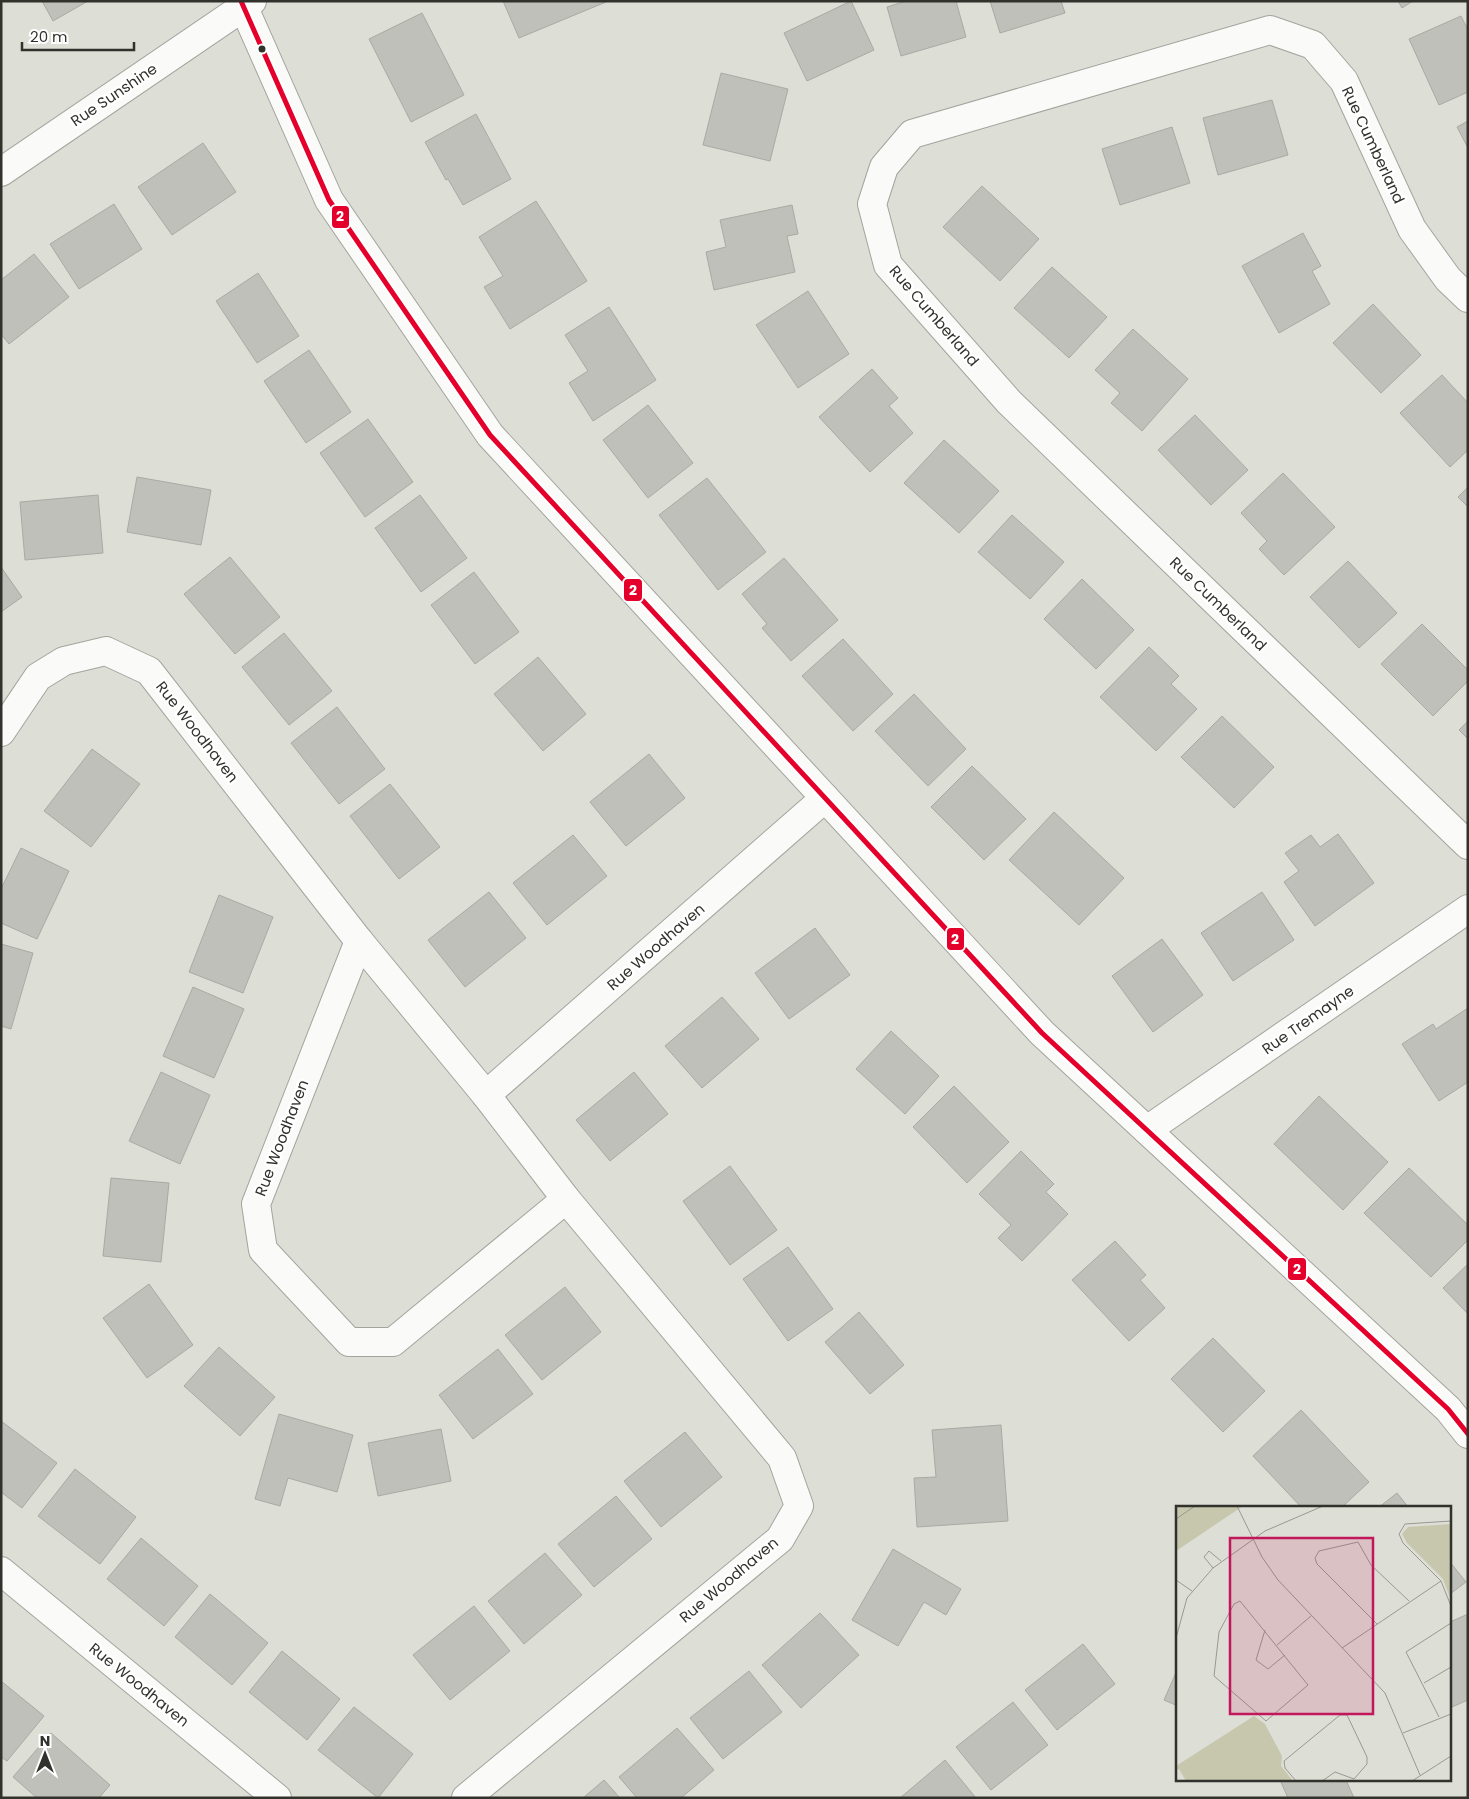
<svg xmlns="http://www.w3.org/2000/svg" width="1469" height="1799" font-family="Poppins,sans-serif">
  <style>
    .building { fill: #bfc0b9; stroke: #a9aaa4 }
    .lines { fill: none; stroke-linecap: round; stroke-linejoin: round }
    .minor-casing { stroke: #a4a49e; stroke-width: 30 }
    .minor { stroke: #fafaf9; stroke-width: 28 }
    .bus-1-casing { stroke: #fff; stroke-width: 9 }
    .bus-1 { stroke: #e4002b; stroke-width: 5 }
    .bus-dot { fill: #32322c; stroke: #fff; stroke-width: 2 }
    .labels { text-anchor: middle; stroke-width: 5; stroke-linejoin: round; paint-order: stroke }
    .street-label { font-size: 15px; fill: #32322c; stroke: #fff }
    .inset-road { fill: none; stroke: #999992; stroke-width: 1 }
    .view { fill: #c2185b; fill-opacity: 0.15; stroke: #c2185b; stroke-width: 2.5 }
    .inset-edge { fill: none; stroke: #32322c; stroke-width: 2.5 }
    .line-badge { stroke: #fff; stroke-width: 2 }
    .badge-label { font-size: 14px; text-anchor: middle; font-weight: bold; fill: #fff }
  </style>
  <rect width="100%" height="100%" fill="#ddded6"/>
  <g class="building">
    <polygon points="42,1 88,1 53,21"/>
    <polygon points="503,1 605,1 606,2 519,38"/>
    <polygon points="851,1 874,50 807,81 784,33"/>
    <polygon points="906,1 956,1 966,37 901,56 887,7"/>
    <polygon points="990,1 1061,1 1065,13 1000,33"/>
    <polygon points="1398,1 1413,1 1402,8"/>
    <polygon points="422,13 464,95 411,122 369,39"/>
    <polygon points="1461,16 1468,30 1468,92 1439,105 1409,39"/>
    <polygon points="721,73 788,89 770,161 703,145"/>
    <polygon points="1272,100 1288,155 1218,175 1203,118"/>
    <polygon points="476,114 511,179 463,205 448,179 446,180 425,142"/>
    <polygon points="1468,121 1468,148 1457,127"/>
    <polygon points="1172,127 1190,183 1120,205 1102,149"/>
    <polygon points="203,143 236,192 172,235 138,187"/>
    <polygon points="982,186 1039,239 1000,281 943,227"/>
    <polygon points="536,201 587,281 510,329 484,287 503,276 479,237"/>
    <polygon points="114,204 142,249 79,289 50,244"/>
    <polygon points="792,205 798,234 787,236 795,272 714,290 706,252 726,247 720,220"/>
    <polygon points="1303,233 1321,266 1312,271 1330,304 1279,333 1242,266"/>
    <polygon points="34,254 69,297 9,344 1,334 1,280"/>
    <polygon points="1052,267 1107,317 1069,358 1014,308"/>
    <polygon points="258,273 299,336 257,363 216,301"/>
    <polygon points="808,291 849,354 798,388 756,325"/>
    <polygon points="1373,304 1421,355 1381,393 1333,343"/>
    <polygon points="609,307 656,380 593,421 569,383 588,371 565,335"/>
    <polygon points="1133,329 1188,379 1142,431 1111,403 1120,393 1095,370"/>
    <polygon points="309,350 351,412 306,443 264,381"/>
    <polygon points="872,369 898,398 889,406 913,433 870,472 819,417"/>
    <polygon points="1442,375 1468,403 1468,450 1450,467 1400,413"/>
    <polygon points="648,405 693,463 648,498 603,440"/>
    <polygon points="1195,415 1248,470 1211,505 1158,450"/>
    <polygon points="368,419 413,482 365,517 320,453"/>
    <polygon points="944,440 999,491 959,533 904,483"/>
    <polygon points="1283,473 1335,527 1284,575 1259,549 1267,541 1241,513"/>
    <polygon points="137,477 211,490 201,545 127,532"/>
    <polygon points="707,478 766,552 718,590 659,515"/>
    <polygon points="1468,487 1468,507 1458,497"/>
    <polygon points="98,495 103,553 25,560 20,502"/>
    <polygon points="420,495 467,558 421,592 375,528"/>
    <polygon points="1012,515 1064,562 1030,599 978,552"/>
    <polygon points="230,557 280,617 235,654 184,594"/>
    <polygon points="784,558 838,620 791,661 762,628 767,624 742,594"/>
    <polygon points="1348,561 1397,613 1359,648 1310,597"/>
    <polygon points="1,567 22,597 1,612"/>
    <polygon points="474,572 519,632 475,664 431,605"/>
    <polygon points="1082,579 1134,630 1096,669 1044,619"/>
    <polygon points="1422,624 1468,670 1468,681 1433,716 1381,664"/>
    <polygon points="284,633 332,691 289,725 242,667"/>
    <polygon points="843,639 893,694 853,731 802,676"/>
    <polygon points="1149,647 1179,676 1171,684 1197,709 1156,751 1100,697"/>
    <polygon points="538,657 586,714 543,751 494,694"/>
    <polygon points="914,694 966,749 928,786 875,731"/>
    <polygon points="337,707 385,769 339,804 291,743"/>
    <polygon points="1222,716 1274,767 1234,808 1181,757"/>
    <polygon points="1468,721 1468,739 1459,730"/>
    <polygon points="92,749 140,784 91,847 44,811"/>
    <polygon points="649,754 685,798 626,846 590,802"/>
    <polygon points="972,766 1026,819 984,860 931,807"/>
    <polygon points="390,784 440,847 399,879 350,816"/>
    <polygon points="1054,812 1124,878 1079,925 1009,860"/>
    <polygon points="1338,834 1374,883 1315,926 1284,882 1299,871 1285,853 1311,835 1320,847"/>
    <polygon points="573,835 607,876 547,925 513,883"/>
    <polygon points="21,848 69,871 37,939 1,923 1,889"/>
    <polygon points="489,892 526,938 465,987 428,940"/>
    <polygon points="1262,892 1294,940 1233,981 1201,933"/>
    <polygon points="219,895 273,917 243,993 189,972"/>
    <polygon points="815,928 850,975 789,1019 755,973"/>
    <polygon points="1162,939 1203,995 1153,1032 1112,976"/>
    <polygon points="1,944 33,953 11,1029 1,1026"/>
    <polygon points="193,987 244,1009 214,1078 163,1056"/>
    <polygon points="722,997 759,1039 702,1088 665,1046"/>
    <polygon points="1468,1008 1468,1082 1439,1101 1402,1044 1433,1024 1436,1029"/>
    <polygon points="891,1031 939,1076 905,1114 856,1069"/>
    <polygon points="161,1072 210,1095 180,1164 129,1141"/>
    <polygon points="634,1072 668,1114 610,1161 576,1120"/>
    <polygon points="954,1086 1009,1142 967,1183 913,1127"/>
    <polygon points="1319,1096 1388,1162 1343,1210 1274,1144"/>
    <polygon points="1021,1151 1054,1184 1046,1192 1068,1214 1022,1261 998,1238 1011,1225 979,1194"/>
    <polygon points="730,1166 777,1230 730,1265 683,1201"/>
    <polygon points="1409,1168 1468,1225 1468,1240 1431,1277 1364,1213"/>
    <polygon points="111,1178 169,1183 161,1262 103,1256"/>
    <polygon points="1115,1241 1146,1275 1140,1280 1165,1308 1129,1341 1072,1280"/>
    <polygon points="788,1247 833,1309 788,1341 743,1279"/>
    <polygon points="1468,1264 1468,1314 1443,1288"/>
    <polygon points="149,1284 193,1345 147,1378 103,1318"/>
    <polygon points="565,1287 601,1332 542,1380 505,1335"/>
    <polygon points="859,1312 904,1365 870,1394 825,1342"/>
    <polygon points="1213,1338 1265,1391 1223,1432 1171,1379"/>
    <polygon points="219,1347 275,1397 240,1436 184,1386"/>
    <polygon points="498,1349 533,1394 473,1439 439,1395"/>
    <polygon points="1301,1410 1369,1482 1341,1508 1302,1508 1253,1456"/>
    <polygon points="279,1414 353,1435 337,1492 288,1478 280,1506 255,1499"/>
    <polygon points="1,1421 57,1463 22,1508 1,1492"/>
    <polygon points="1001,1425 1008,1521 917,1527 914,1478 936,1477 932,1430"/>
    <polygon points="441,1429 451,1481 378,1496 368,1443"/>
    <polygon points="685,1432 722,1477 661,1527 624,1481"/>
    <polygon points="75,1469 136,1517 100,1564 38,1516"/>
    <polygon points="1397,1493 1409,1508 1378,1508"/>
    <polygon points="616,1496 652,1539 594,1587 558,1544"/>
    <polygon points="141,1538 198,1586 164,1626 107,1579"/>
    <polygon points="893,1549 961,1589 946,1615 924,1602 898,1646 852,1620"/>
    <polygon points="545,1553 582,1595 524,1644 488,1601"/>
    <polygon points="1450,1562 1466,1582 1450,1594"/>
    <polygon points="210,1594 268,1643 232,1685 175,1637"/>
    <polygon points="474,1606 510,1651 450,1700 413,1655"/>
    <polygon points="820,1613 859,1655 801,1708 762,1665"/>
    <polygon points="1468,1614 1468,1700 1452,1707 1450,1704 1450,1622"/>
    <polygon points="1083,1644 1115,1684 1057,1730 1025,1690"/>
    <polygon points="282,1651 340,1699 307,1740 249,1692"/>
    <polygon points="1178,1668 1178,1706 1164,1700"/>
    <polygon points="749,1671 782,1712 723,1759 690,1718"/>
    <polygon points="1,1681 44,1716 7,1761 1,1757"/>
    <polygon points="1013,1702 1048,1745 991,1790 956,1747"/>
    <polygon points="354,1707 413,1754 378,1798 318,1750"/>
    <polygon points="677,1728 714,1770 681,1798 637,1798 619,1777"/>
    <polygon points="51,1733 110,1785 99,1798 37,1798 13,1777"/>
    <polygon points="945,1760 976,1798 900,1798"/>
    <polygon points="604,1780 620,1798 583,1798"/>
    <polygon points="1280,1780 1346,1780 1354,1798 1288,1798"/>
  </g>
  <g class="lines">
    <defs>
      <g id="minor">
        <polyline points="241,1 329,200 490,435 1042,1033 1448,1409 1468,1434"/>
        <polyline points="1,172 252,1"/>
        <polyline points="1468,298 1448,279 1412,229 1344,81 1313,45 1270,30 912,134 884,167 872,204 888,265 1009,402 1468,845"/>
        <polyline points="1,732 38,677 64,661 106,651 149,671 359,941 486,1095 566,1199 782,1458 799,1506 780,1539 466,1798"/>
        <polyline points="359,941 256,1204 263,1250 349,1342 393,1342 566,1199"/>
        <polyline points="486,1095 825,798"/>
        <polyline points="1147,1130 1468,909"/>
        <polyline points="1,1571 277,1798"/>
      </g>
    </defs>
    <use href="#minor" class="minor-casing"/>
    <use href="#minor" class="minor"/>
    <defs>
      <polyline id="bus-1" points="241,1 329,200 490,435 1042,1033 1448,1409 1468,1434"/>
    </defs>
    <use href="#bus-1" class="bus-1-casing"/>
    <use href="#bus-1" class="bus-1"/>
  </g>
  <circle class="bus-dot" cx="262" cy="49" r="4.5"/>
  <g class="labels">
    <g class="street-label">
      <text transform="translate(114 95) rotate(-34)" y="5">Rue Sunshine</text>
      <text transform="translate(1373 145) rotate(65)" y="5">Rue Cumberland</text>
      <text transform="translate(934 316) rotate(49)" y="5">Rue Cumberland</text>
      <text transform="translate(1218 604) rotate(44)" y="5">Rue Cumberland</text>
      <text transform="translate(197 732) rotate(52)" y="5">Rue Woodhaven</text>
      <text transform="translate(656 947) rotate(-41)" y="5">Rue Woodhaven</text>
      <text transform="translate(1308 1020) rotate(-35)" y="5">Rue Tremayne</text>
      <text transform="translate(282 1138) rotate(-69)" y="5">Rue Woodhaven</text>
      <text transform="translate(729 1580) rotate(-40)" y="5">Rue Woodhaven</text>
      <text transform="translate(139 1685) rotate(39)" y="5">Rue Woodhaven</text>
    </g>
  </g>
  <g transform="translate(1176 1506)">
    <rect width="275" height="275" fill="#ddded6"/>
    <path d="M 0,0 L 67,0 L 0,45 ZM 275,18 L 275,94 L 267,73 L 231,37 L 226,28 L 232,21 ZM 78,210 L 89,218 L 106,250 L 105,260 L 117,275 L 10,275 L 3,263 L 0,264 L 0,260 Z" fill="#c6c7ad"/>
    <path class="inset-road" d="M 61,0 L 86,51 L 102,74 L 209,187 L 244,269M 0,13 L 19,0M 275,15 L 229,18 L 223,28 L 227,37 L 265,75 L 275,100M 37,62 L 28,51 L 33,45 L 45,55M 0,74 L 16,85M 64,95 L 132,179 L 90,215 L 38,170 L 43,126 L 58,98 ZM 201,118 L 141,58 L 139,52 L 143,45 L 182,36 L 195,59 L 233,95M 89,124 L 80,154 L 92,163 L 109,149M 0,132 L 11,92 L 37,62 L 89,25 L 147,0M 101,139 L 135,110M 166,142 L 265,75M 248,177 L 275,161M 263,211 L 230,146 L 275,117M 227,227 L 275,208M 120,275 L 109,262 L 108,255 L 164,209 L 171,209 L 191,251 L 191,258 L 178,273 L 159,266 L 146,275M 236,275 L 275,250"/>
    <path class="view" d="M 54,32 L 197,32 L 197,208 L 54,208 Z"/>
    <rect width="275" height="275" class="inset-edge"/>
  </g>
  <g class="line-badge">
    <rect x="331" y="205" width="19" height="24" rx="5" fill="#e4002b"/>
    <rect x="623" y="578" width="20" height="24" rx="5" fill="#e4002b"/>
    <rect x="946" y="927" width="19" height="24" rx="5" fill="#e4002b"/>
    <rect x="1287" y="1257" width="20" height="24" rx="5" fill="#e4002b"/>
  </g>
  <g class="badge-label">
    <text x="340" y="221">2</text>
    <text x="633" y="595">2</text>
    <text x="955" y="944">2</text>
    <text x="1297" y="1274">2</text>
  </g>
  <rect width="1469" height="1799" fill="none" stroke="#32322c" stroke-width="5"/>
  <g transform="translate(45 1754)" stroke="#ffffff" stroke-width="4" paint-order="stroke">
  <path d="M0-4L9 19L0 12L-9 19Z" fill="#32322c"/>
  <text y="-8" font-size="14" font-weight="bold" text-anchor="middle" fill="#32322c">N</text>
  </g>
  <path d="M22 42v8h112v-8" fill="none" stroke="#32322c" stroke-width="2.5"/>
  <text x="30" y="42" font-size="15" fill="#32322c" stroke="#ffffff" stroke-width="4" paint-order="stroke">20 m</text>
</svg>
